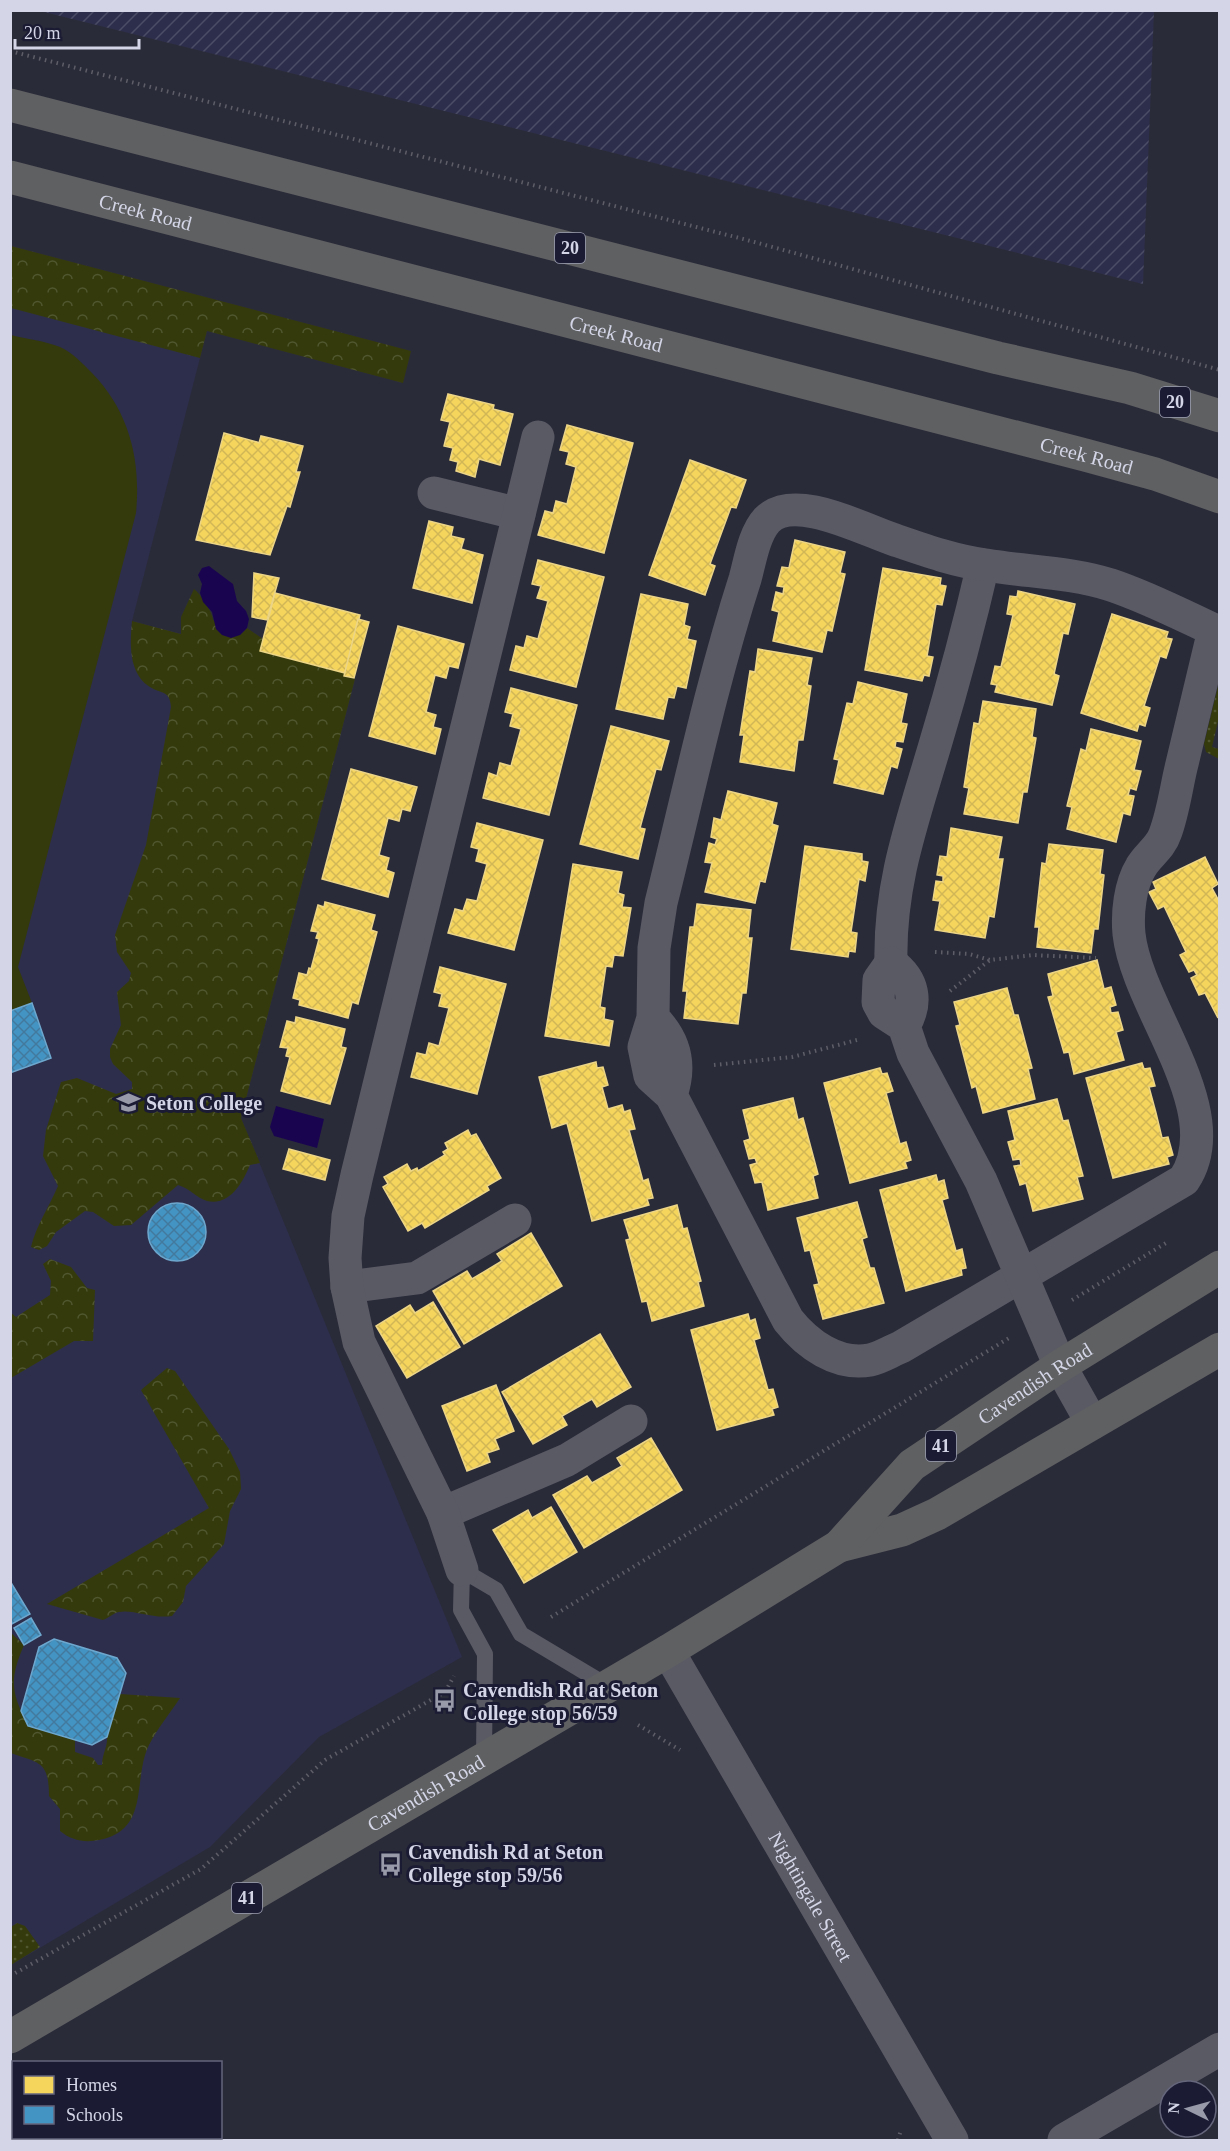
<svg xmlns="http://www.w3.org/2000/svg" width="1230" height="2151" font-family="Georgia,serif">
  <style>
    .built { fill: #2d2e4b }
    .industrial { fill: url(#industrial-furrows) }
    .grass { fill: url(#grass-dots) }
    .forest { fill: url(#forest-crowns) }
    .pitch { fill: #343a0b }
    .water { fill: #19054f }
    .homes { fill: url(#homes-cross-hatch); stroke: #ecd586; stroke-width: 1.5 }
    .schools { fill: url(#schools-cross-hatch); stroke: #6ea7ce; stroke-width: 1.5 }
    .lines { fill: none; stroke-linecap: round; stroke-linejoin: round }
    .path { stroke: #5e5e68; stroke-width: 4; stroke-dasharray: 1.5 4.5; stroke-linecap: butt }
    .lane { stroke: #5a5a65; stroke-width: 16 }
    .street { stroke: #5a5a65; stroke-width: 33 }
    .primary { stroke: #5f6062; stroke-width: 33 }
    .labels { text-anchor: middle; stroke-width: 6; stroke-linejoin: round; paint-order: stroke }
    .shield { fill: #1b1c34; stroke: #9c9eb1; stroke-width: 1.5 }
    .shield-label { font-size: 18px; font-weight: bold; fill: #d4d6e7 }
    .street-label { font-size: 20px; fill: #d4d6e7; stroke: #1b1c34 }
    .poi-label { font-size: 20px; font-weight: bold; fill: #d4d6e7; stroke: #1b1c34; text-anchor: start }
  </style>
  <defs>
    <pattern id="industrial-furrows" width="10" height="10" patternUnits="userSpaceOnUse" patternTransform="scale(1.5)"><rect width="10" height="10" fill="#2d2e4b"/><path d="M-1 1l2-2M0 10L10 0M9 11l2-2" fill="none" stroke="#4b4c65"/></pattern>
    <pattern id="grass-dots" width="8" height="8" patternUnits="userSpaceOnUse" patternTransform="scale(1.5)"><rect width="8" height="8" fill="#343a0b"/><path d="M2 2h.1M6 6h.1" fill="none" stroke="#50562f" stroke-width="1.8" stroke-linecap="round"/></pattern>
    <pattern id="forest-crowns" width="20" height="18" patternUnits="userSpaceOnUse" patternTransform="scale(1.5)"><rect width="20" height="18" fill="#343a0b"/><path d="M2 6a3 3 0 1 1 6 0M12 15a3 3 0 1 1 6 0" fill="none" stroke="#50562f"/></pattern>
    <pattern id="homes-cross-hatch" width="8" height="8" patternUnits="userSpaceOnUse" patternTransform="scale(1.5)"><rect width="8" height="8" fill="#f6d55c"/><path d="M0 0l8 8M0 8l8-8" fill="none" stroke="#d2b757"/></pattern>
    <pattern id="schools-cross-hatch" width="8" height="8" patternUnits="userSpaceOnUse" patternTransform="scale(1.5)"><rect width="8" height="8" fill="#4393c3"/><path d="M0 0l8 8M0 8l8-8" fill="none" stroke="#427a9d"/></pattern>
  </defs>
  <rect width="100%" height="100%" fill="#2a2b39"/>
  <polygon class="built" points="10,246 215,300 132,621 355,679 241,1118 462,1657 319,1737 210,1847 11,1965"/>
  <polygon class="industrial" points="37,11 1154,11 1143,284 40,11"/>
  <g class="grass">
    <polygon points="1219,682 1219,717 1212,747 1219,749 1219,759 1206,752 1204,744"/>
    <polygon points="17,1923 25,1926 40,1947 11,1965 11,1927"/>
  </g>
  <g class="forest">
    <polygon points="11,246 411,351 403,383 207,331 200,358 11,308"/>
    <path d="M 194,589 C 200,593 213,613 213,620 L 240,635 L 247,628 L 263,639 L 260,651 L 345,673 L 344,676 L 355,679 L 241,1118 L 260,1163 L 250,1165 C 243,1181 231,1206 207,1201 C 197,1198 189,1188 178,1185 L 131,1225 L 114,1226 L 93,1212 L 85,1211 L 56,1232 L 47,1246 L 39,1250 L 31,1247 C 36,1226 49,1207 58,1186 L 43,1156 L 46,1130 L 61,1082 L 77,1078 L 116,1094 L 132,1089 L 132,1082 L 113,1064 L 110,1057 L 110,1049 L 121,1025 L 117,992 L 129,981 L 131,973 L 117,952 L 115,935 L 146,845 L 171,707 C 170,690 161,694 150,687 C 128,673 130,643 132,621 L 181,634 L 181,617 Z"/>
    <polygon points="50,1259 71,1267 87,1288 95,1290 93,1341 74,1341 11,1378 11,1313 16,1317 50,1295 51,1281 43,1264"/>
    <path d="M 167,1368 L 175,1371 L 229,1449 L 240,1472 L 241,1489 L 230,1511 L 224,1544 L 186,1586 L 183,1602 L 172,1616 C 152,1619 133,1609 119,1612 C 113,1613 109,1618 103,1620 L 47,1604 L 209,1508 L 141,1390 Z"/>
    <path d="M 10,1632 L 24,1645 C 9,1680 11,1692 28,1726 L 75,1740 L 75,1752 L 93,1758 L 98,1765 L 102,1765 C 102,1755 108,1746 107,1737 L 120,1694 L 180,1698 C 170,1713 157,1729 149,1745 C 132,1779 151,1830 99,1840 C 84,1843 71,1840 60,1831 L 60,1809 L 49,1796 C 49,1760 38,1763 11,1753 Z"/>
  </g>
  <path class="pitch" d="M 11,335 C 26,339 45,341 60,347 C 72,352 83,364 92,373 C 130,412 141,461 136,513 L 18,967 L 32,1003 L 11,1011 Z"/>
  <g class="water">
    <polygon points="209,566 233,584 237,601 246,611 249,619 247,628 240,635 231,638 222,635 216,629 212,612 203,602 200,593 202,584 198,575 202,568"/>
    <polygon points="276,1106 324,1119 317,1148 274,1136 270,1127"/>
  </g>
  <g class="homes">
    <polygon points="448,394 494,405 493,409 513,414 500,465 479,459 475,477 456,471 458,462 450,460 453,448 444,446 450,422 441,420"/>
    <polygon points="567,425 633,443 604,553 538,535 545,511 553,513 556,501 567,504 576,467 566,464 569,452 560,450"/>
    <polygon points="224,433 257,442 259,443 261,436 303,446 296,472 300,472 290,507 287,506 270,555 196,540"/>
    <polygon points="690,460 746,480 736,508 731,507 710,564 715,566 705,595 649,575"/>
    <polygon points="429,521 453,527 451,536 464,539 461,549 483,555 472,603 413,588"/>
    <polygon points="795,540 845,552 840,573 845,574 832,631 827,630 822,652 773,641 779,612 772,610 776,592 783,594 784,587 777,586 782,567 789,568"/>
    <polygon points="538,560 604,577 576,687 510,670 516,646 524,648 527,636 538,639 548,601 537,598 541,586 532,584"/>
    <polygon points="883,568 941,578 940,585 946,586 942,605 936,604 927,656 933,657 929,676 924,675 922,681 865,670"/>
    <polygon points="254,573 279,578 267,620 252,617"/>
    <polygon points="1018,591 1075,604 1068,634 1063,633 1054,674 1059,676 1052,705 995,692 997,685 991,684 995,666 1001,667 1013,615 1007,614 1010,596 1017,597"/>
    <polygon points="275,593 360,615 345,673 260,651"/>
    <polygon points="641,594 688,604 684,625 690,627 687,639 696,641 686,688 677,686 674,698 668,697 663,719 616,709"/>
    <polygon points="1112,614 1168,632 1166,638 1172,639 1166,658 1160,656 1144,706 1150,708 1145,726 1139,724 1137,731 1081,713"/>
    <polygon points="358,619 369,622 354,678 344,676"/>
    <polygon points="398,626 464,644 458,668 449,666 446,678 435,675 426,712 436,715 433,727 441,729 435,754 369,736"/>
    <polygon points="758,649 812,658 807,685 811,686 803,740 798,740 794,771 740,762 744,735 740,735 750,671 755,672"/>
    <polygon points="858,682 907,694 901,723 907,724 903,742 896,741 895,747 902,749 897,768 891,766 883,794 834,783 839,760 834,759 847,703 853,704"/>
    <polygon points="511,688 577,705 549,815 483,798 489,773 497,776 500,763 511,766 521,729 510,726 513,714 505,712"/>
    <polygon points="983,701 1036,709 1032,737 1036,738 1027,792 1023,792 1018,823 964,814 969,788 964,787 974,723 979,724"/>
    <polygon points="611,726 669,741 661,770 656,769 640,828 645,829 638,859 580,844"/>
    <polygon points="1091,729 1141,741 1134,770 1141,771 1136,790 1130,788 1128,795 1134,796 1130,815 1123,813 1116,842 1067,829 1072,807 1067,806 1081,749 1086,751"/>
    <polygon points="351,769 417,787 410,811 402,809 399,821 388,818 379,855 389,858 386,870 394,873 388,897 322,879"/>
    <polygon points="728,791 777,803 772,824 778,826 765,882 760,881 755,903 705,892 712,863 705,862 709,843 715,845 717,839 711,837 714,818 721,820"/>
    <polygon points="477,823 543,840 514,950 448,933 455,909 463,911 467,899 477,901 487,864 476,861 479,849 471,847"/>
    <polygon points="951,828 1002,837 998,859 1003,859 994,917 989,916 985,938 935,930 940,901 933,900 936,881 943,882 943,876 937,875 940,856 947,857"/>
    <polygon points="1049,844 1103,850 1100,874 1104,875 1098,929 1094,929 1091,953 1037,947 1039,927 1035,927 1042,863 1046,864"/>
    <polygon points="805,846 862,854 862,861 868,862 865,881 859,879 851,932 857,933 855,952 849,951 848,957 791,949"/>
    <polygon points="1205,857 1218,884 1212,888 1220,903 1218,1018 1205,993 1199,995 1191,978 1197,975 1194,970 1189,972 1180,955 1186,952 1164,906 1158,909 1149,892 1156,889 1153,882"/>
    <polygon points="573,864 622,872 618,893 624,895 622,907 631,908 623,956 614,955 612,967 606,966 600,1007 605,1008 604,1019 613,1021 609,1046 545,1036"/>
    <polygon points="325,902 375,915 371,930 377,932 358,1004 352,1002 348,1018 299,1005 300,1000 293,998 299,973 307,975 309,968 311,969 319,939 316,938 318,932 311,931 318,905 324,907"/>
    <polygon points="697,904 751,910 748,938 752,938 746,993 742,993 738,1024 684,1018 687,991 683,991 690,927 694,927"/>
    <polygon points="1097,960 1104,989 1111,987 1116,1005 1110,1007 1111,1013 1118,1012 1123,1030 1116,1032 1124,1060 1074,1074 1069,1052 1064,1053 1048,997 1053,996 1048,974"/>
    <polygon points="440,967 506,984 477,1094 411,1077 417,1053 426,1055 429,1043 439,1046 449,1008 439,1006 442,994 434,992"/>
    <polygon points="1007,988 1014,1015 1018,1015 1032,1068 1028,1069 1035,1099 983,1113 976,1086 972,1088 956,1026 960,1025 954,1002"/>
    <polygon points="296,1017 345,1029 341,1047 346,1048 330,1104 281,1091 290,1057 286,1056 288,1048 280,1047 287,1021 295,1023"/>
    <polygon points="596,1062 597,1068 603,1067 608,1085 602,1087 608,1109 622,1105 624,1112 630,1110 635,1129 629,1130 643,1181 648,1179 653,1198 647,1199 649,1205 592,1221 567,1123 552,1128 539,1077"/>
    <polygon points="1142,1063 1144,1069 1150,1068 1155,1086 1149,1087 1156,1113 1162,1138 1168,1137 1173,1155 1167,1157 1169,1164 1113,1178 1086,1078"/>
    <polygon points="880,1068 882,1074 887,1073 893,1091 886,1093 900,1144 906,1142 911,1160 905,1162 907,1168 850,1183 824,1083"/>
    <polygon points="793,1098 798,1120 803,1118 818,1174 813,1176 818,1198 768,1210 762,1182 755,1183 750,1165 757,1163 755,1158 749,1159 744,1141 750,1139 743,1110"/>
    <polygon points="1057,1099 1063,1121 1068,1120 1083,1176 1077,1177 1083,1199 1033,1211 1026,1183 1020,1185 1014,1166 1021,1165 1020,1159 1013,1160 1008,1142 1015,1140 1008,1111"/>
    <polygon points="468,1130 471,1136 476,1134 501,1178 487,1186 489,1190 425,1228 422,1223 408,1231 383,1187 388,1184 384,1177 407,1164 411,1171 417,1168 418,1171 445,1155 443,1152 448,1149 445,1143"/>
    <polygon points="289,1149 330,1160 325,1180 283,1169"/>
    <polygon points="936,1175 938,1182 944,1180 948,1198 942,1200 956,1251 962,1249 966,1268 961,1269 962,1275 906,1291 880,1190"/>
    <polygon points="857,1202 867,1237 862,1239 870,1268 874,1268 884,1303 823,1319 814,1285 819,1284 810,1250 805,1251 797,1218"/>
    <polygon points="677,1205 683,1229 687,1228 701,1281 698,1282 704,1306 652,1321 647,1301 642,1302 626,1240 630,1239 624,1220"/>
    <polygon points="531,1233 562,1286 464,1344 433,1291 467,1271 472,1279 502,1261 497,1254"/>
    <polygon points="433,1302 460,1347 407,1378 376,1326 410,1305 415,1313"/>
    <polygon points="748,1314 750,1321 755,1319 760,1338 754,1340 768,1390 773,1389 778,1407 772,1409 774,1415 717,1430 691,1330"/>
    <polygon points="600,1334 631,1387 597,1407 592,1399 562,1416 567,1425 533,1444 502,1392"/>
    <polygon points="496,1385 514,1431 495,1439 499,1449 487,1453 490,1462 467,1471 442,1406"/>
    <polygon points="651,1438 682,1490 584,1548 553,1495 587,1476 592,1483 622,1466 617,1458"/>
    <polygon points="551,1507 577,1552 524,1583 493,1530 528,1510 532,1518"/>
  </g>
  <g class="schools">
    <polygon points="32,1003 51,1058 10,1073 10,1011"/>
    <circle cx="177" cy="1232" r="29"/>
    <polygon points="10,1581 30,1614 10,1625"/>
    <polygon points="31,1618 41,1635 24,1645 14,1628"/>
    <polygon points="54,1639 117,1658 126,1673 107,1737 92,1745 28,1726 21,1711 39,1647"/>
  </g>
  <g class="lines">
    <g class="path">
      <polyline points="10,51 747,240 1220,370"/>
      <polyline points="935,952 969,954 990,960"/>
      <polyline points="950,991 990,960 1033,955 1096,958"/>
      <polyline points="714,1065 792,1057 857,1040"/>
      <polyline points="1072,1300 1166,1243"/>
      <polyline points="551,1617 1009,1338"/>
      <polyline points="638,1725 680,1750"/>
      <polyline points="10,1976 201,1869 325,1760 445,1692 454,1676"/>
      <polyline points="898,2140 901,2130"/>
    </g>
    <polyline class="lane" points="484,1759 485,1654 461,1610 462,1570 496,1590 521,1634 608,1686"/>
    <g class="street">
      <polyline points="434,493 519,514"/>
      <path d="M 891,963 C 889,883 913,820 935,745 C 953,685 969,626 983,565"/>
      <path d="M 653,1018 C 676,1041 681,1066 671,1095 L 650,1076 L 644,1047 L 653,1018 L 654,948 L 661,903 C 688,795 711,685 745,579 C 750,561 754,534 767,520 C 794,492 864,530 895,540 C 924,550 955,561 986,565 C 1028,572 1070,572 1111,585 C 1147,597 1180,614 1214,630 C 1203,676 1192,722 1181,768 C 1176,789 1173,813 1165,834 C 1161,847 1147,856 1141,867 C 1130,885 1127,913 1129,934 C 1137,1008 1230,1111 1184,1180 L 901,1347 C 891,1351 880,1358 870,1360 C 837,1366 807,1344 788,1320 L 671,1095"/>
      <path d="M 904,1026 C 918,1002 914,980 891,963 L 879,980 L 878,1002 L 884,1013 L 904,1026 L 913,1053 L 981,1181 L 1060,1366 L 1092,1423"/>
      <polyline points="347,1287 417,1278 515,1220"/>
      <polyline points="443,1513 567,1460 631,1421"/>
      <polyline points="462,1570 443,1513 359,1342 347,1287 345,1258 348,1216 357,1175 538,437"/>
      <path id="s1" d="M 668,1651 L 952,2140"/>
      <polyline points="1064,2140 1220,2049"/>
    </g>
    <g class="primary">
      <polyline points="10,105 998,358 1130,388 1220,416"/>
      <path id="s2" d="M 10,177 L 1085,455 L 1155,474 L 1220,497"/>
      <polyline points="839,1546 902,1530 937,1514 1220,1349"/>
      <path id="s3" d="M 10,2037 L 668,1651 L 839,1546 L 912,1465 L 1060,1366 L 1220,1267"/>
    </g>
  </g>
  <defs>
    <symbol id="school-bare" viewBox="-9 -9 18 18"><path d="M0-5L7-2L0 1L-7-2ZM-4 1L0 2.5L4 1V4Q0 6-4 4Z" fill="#989aaa" stroke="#1b1c34" stroke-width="2.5" paint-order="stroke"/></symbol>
    <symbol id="bus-bare" viewBox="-9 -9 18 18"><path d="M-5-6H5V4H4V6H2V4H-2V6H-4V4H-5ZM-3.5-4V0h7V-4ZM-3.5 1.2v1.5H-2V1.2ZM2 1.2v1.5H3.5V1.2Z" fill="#989aaa" stroke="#1b1c34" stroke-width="2.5" paint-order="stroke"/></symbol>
  </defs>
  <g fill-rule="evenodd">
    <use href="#school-bare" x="112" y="1086" width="33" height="33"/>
    <use href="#bus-bare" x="428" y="1684" width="33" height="33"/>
    <use href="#bus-bare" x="374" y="1848" width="33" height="33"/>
  </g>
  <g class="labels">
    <g class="shield">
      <rect x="555" y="233" width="30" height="30" rx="4.5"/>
      <rect x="1160" y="387" width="30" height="30" rx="4.5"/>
      <rect x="926" y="1431" width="30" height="30" rx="4.5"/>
      <rect x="232" y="1883" width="30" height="30" rx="4.5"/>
    </g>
    <g class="shield-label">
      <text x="570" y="254">20</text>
      <text x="1175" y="408">20</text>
      <text x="941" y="1452">41</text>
      <text x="247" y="1904">41</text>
    </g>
    <g class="street-label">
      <text dy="7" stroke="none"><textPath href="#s2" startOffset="140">Creek Road</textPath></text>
      <text dy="7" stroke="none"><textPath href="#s2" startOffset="626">Creek Road</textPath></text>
      <text dy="7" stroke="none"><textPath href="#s2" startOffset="1112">Creek Road</textPath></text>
      <text dy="7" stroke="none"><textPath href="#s3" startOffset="1220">Cavendish Road</textPath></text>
      <text dy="7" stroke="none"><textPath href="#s3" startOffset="482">Cavendish Road</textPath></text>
      <text dy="7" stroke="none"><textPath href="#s1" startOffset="284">Nightingale Street</textPath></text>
    </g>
    <g class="poi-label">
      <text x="146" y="1110">Seton College</text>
      <text x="463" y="1697">Cavendish Rd at Seton<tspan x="463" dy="23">College stop 56/59</tspan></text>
      <text x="408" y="1859">Cavendish Rd at Seton<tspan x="408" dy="23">College stop 59/56</tspan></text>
    </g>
  </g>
  <rect width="1230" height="2151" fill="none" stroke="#d4d6e7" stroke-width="24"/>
  <rect x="12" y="2061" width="210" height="78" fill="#1b1c34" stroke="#65667c" stroke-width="1.5"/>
  <rect x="24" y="2076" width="30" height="18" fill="#f6d55c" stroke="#65667c" stroke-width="1.5"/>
  <text x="66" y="2091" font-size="18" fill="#d4d6e7">Homes</text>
  <rect x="24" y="2106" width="30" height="18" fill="#4393c3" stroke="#65667c" stroke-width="1.5"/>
  <text x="66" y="2121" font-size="18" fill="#d4d6e7">Schools</text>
  <g transform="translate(1188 2109) rotate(275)"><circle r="28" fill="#1b1c34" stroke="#65667c" stroke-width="1.5"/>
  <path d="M0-4.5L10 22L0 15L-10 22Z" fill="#989aaa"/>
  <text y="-9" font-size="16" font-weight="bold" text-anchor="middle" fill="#d4d6e7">N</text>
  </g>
  <path d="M15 39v9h124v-9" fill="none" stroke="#d4d6e7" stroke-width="3"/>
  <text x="24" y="39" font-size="18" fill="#d4d6e7" stroke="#1b1c34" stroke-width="4.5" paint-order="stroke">20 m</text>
</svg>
